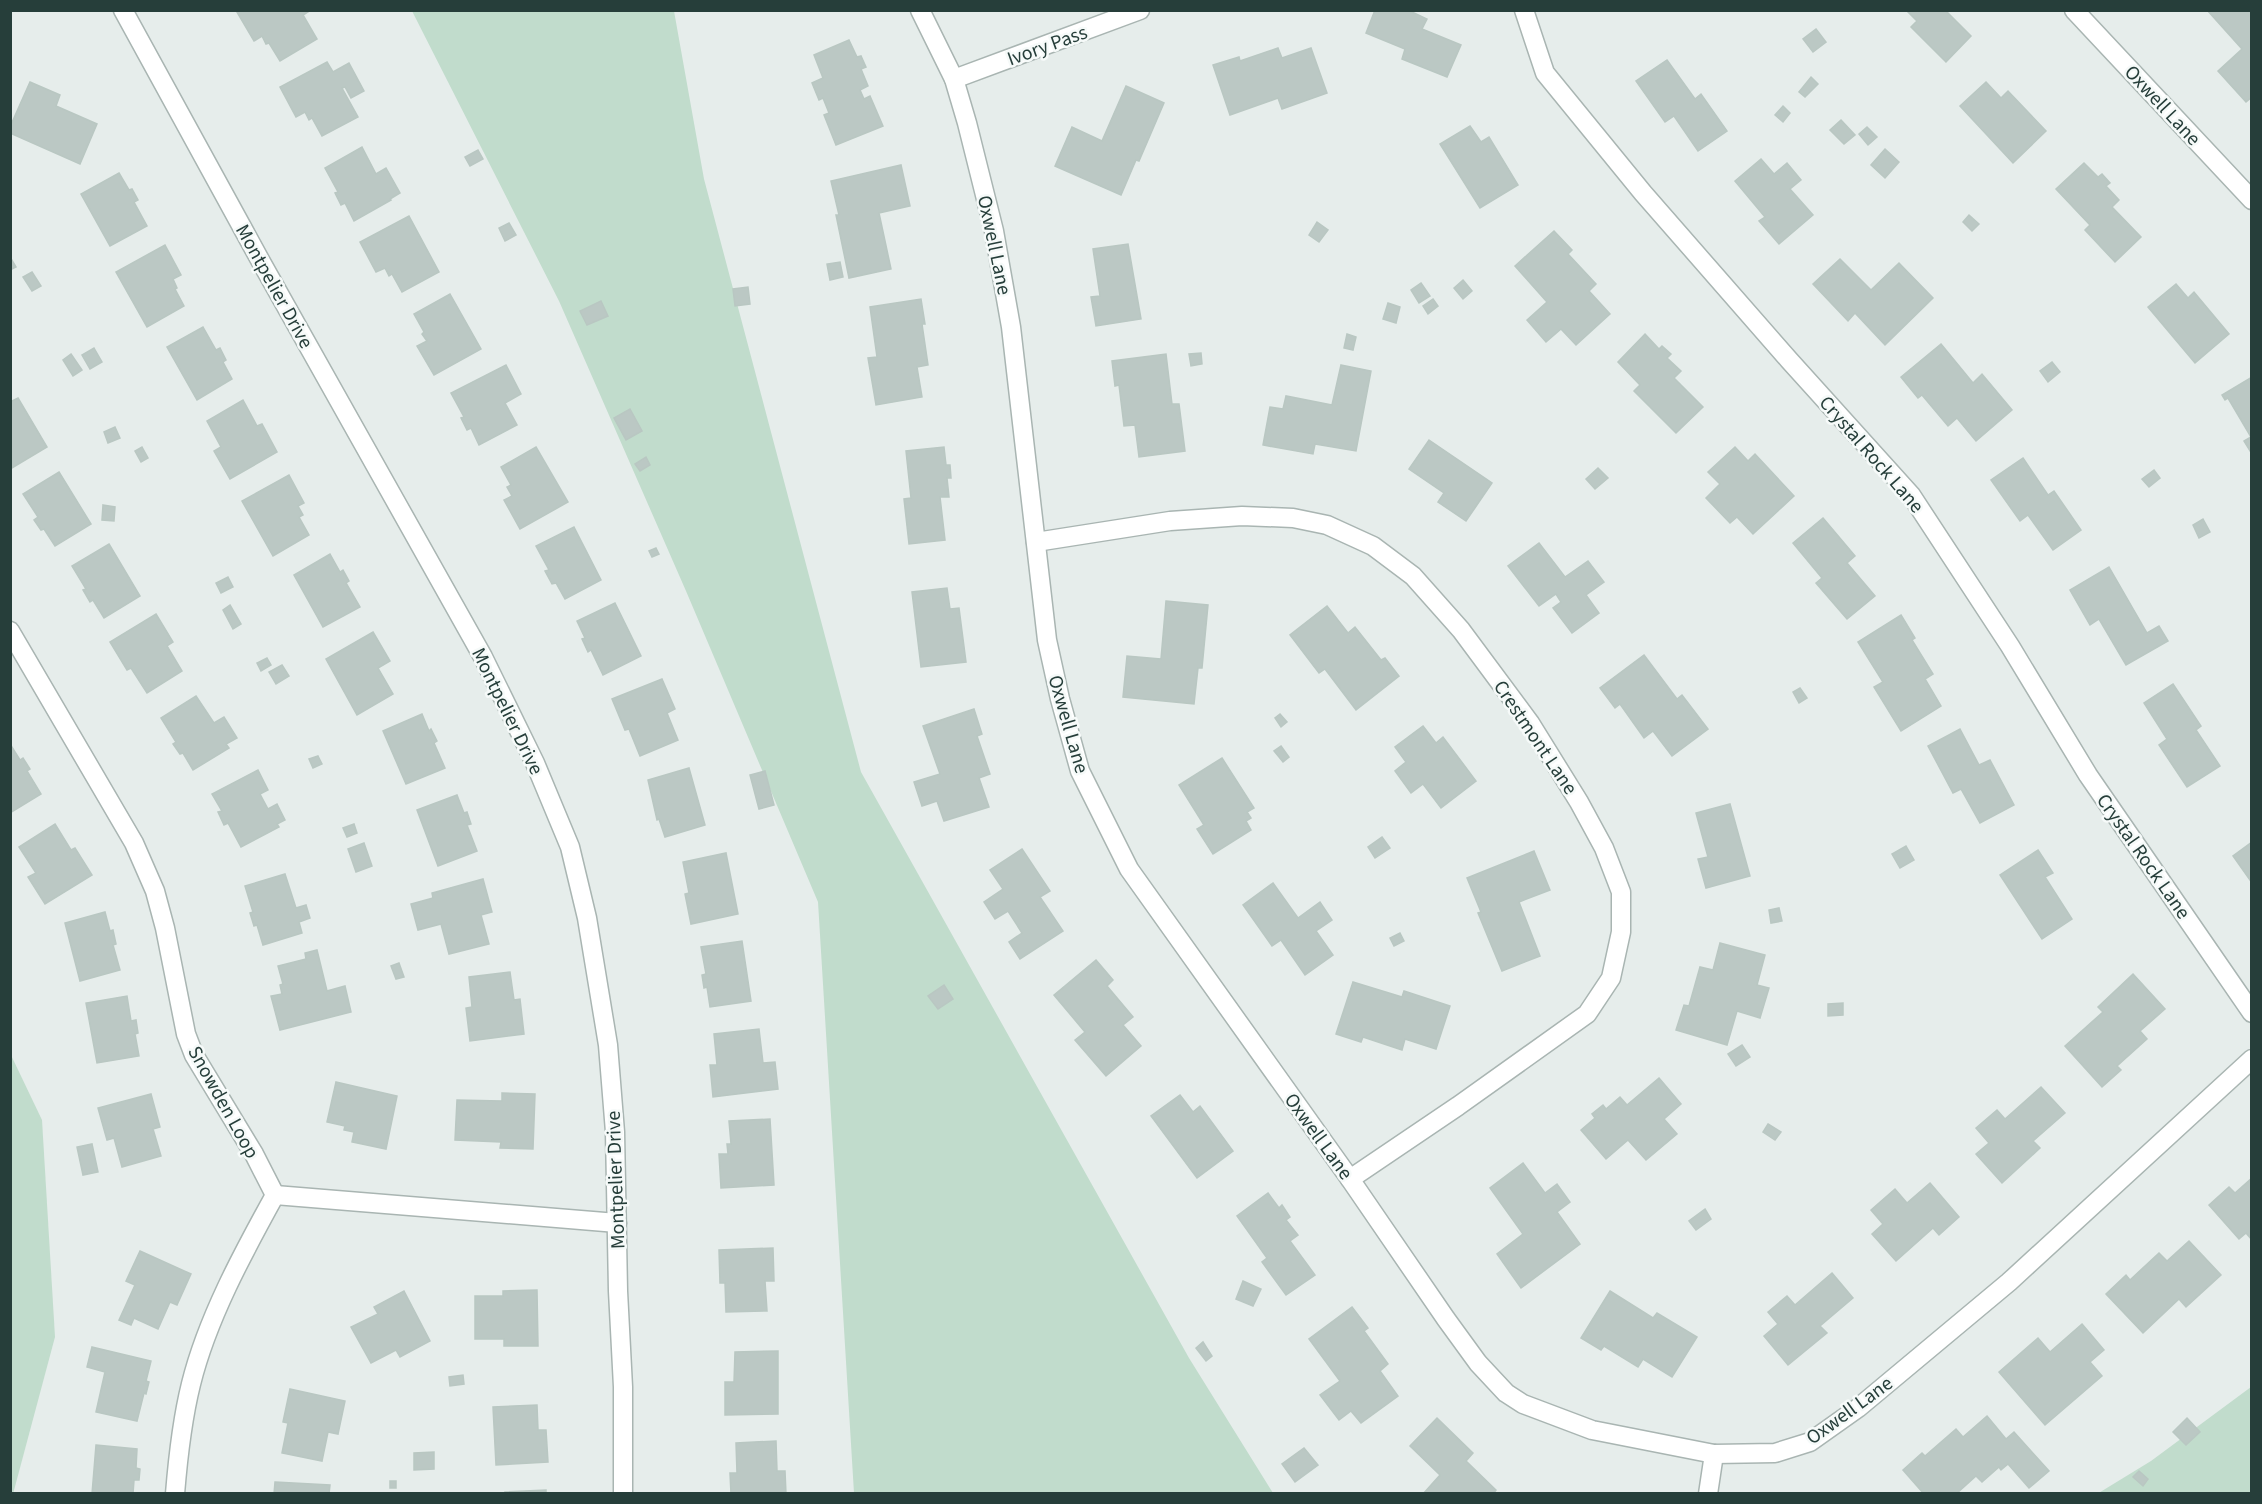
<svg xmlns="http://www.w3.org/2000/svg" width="2262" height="1504" font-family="'Source Sans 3',sans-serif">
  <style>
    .green { fill: #c1dccc }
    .building { fill: #bbc8c4; stroke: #b9c7c2; stroke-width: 1.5 }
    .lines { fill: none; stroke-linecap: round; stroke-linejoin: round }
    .street-casing { stroke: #a9b5b2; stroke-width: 21 }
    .street { stroke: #fff; stroke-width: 18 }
    .labels { text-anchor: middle; stroke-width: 5; stroke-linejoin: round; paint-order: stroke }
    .street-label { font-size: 20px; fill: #263e3a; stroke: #f6faf9 }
  </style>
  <rect width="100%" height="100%" fill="#e6edeb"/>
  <g class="green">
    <polygon points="412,11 674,11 704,179 861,772 1189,1358 1273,1493 854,1493 818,902 686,591 559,301"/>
    <polygon points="10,1053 42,1120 55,1337 13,1494 10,1493"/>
    <polygon points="2251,1387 2251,1493 2097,1494 2151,1461"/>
  </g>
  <g class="building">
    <polygon points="239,10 311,10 303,15 317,39 280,61 269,43 266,44 262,36 254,41 237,12"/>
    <polygon points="1375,10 1413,10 1412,12 1427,19 1422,29 1461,45 1447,77 1402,59 1405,49 1366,33"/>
    <polygon points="1906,10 1945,10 1971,36 1946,62 1911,27 1917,21"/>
    <polygon points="2207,10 2252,10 2252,97 2246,102 2218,71 2242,49"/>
    <polygon points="1816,29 1826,42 1813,52 1803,39"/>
    <polygon points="849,40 857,57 861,56 866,67 861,69 868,86 860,90 864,99 870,96 883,126 836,145 824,115 829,113 823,98 819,100 812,83 823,78 814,55"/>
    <polygon points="1278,48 1282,58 1311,48 1327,93 1282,109 1278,98 1230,115 1213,65 1239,57 1240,61"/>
    <polygon points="1667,60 1695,99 1701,94 1727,131 1698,151 1674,116 1665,122 1636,81"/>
    <polygon points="327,62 333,72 349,63 364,91 351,98 345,87 342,88 358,117 322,136 312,118 309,120 305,112 296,117 280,87"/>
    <polygon points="1811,77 1818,84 1805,97 1799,92"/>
    <polygon points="30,82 60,95 56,106 97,124 80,164 10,133 10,127"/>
    <polygon points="1986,82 2001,98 2008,91 2046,131 2013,163 1960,106"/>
    <polygon points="1126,86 1164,103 1139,161 1136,160 1121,195 1055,166 1072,127 1102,141"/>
    <polygon points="1783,106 1790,113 1783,122 1775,115"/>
    <polygon points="1841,120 1855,135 1844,144 1830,130"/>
    <polygon points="1470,126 1481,142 1489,137 1518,185 1480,208 1440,144"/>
    <polygon points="1867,127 1877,137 1868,145 1859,134"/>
    <polygon points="362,147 376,174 386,168 400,193 390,199 391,200 354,221 345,203 341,205 335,193 338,192 325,168"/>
    <polygon points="1885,149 1899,162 1885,178 1871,165"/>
    <polygon points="478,150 483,159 470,166 465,157"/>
    <polygon points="1761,159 1774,174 1787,163 1801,180 1790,189 1813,215 1779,244 1759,221 1765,217 1735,181"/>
    <polygon points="2084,163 2098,177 2102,174 2110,183 2106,186 2119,200 2112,207 2141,237 2115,262 2085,230 2090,225 2056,189"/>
    <polygon points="901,165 910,206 879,213 891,269 849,278 836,215 839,215 831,181"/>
    <polygon points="119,173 129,190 132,189 138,200 134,202 147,226 110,246 81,194"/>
    <polygon points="1969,215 1979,224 1972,231 1963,222"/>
    <polygon points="409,216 439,272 402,292 392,274 389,276 385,268 376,272 360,242"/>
    <polygon points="1317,222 1328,230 1319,242 1309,235"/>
    <polygon points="509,223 516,235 505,241 499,228"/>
    <polygon points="1554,231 1572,250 1568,254 1596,284 1589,291 1610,314 1576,345 1561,329 1546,342 1527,320 1547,302 1515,266"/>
    <polygon points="1128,244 1141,319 1096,326 1091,297 1100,296 1093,249"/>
    <polygon points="165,245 181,275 173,279 177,288 175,289 184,306 147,327 116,272"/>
    <polygon points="10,257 16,267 10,270"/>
    <polygon points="1840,259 1871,290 1899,263 1933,298 1885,345 1855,313 1848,321 1813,284"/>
    <polygon points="840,262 843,277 830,280 827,264"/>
    <polygon points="32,272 41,286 32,291 23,277"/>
    <polygon points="1463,280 1472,291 1463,299 1454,288"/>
    <polygon points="1421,283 1430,296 1419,303 1411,290"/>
    <polygon points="2176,284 2188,298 2194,292 2229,334 2195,363 2148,307"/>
    <polygon points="748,287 750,304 735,306 733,289"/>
    <polygon points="450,294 481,349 434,375 417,346 427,341 422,334 424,332 414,314"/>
    <polygon points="921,299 925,324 922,324 928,365 917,367 922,397 876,405 868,358 877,357 870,307"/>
    <polygon points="1433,299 1438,306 1428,314 1423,306"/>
    <polygon points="601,301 608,316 587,325 580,311"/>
    <polygon points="1388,303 1400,307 1396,323 1383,319"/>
    <polygon points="203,327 216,350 220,348 226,360 223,362 232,379 197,400 167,347"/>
    <polygon points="1347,334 1356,337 1353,350 1344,348"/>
    <polygon points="1645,334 1659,349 1662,346 1671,354 1667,358 1681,371 1674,378 1703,407 1676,433 1634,391 1640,385 1618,362"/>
    <polygon points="1941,344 1973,383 1982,374 2012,410 1976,441 1957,418 1948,426 1922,395 1918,398 1901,377"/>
    <polygon points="94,348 102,362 90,369 82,355"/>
    <polygon points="1201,353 1202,364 1191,366 1189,354"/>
    <polygon points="71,354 82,370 73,376 63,360"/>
    <polygon points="1166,354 1172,404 1179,404 1185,451 1139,457 1135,425 1124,426 1119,385 1115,386 1112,361"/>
    <polygon points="2052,362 2060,372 2048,382 2040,371"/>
    <polygon points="506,365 521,394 505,403 517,425 479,445 471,428 467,430 461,418 464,417 451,393"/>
    <polygon points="1341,365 1371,371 1356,451 1315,444 1313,454 1263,445 1270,407 1283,409 1286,396 1332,405"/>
    <polygon points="2252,377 2252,454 2244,441 2251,437 2228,398 2225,400 2222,395"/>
    <polygon points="18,398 47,447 12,468 10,402"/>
    <polygon points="243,400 257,426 262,424 277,452 230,479 214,451 221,447 207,421"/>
    <polygon points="630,409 642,431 626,440 614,418"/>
    <polygon points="115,427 120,438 108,443 104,432"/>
    <polygon points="1429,440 1492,483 1466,521 1438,502 1444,493 1409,469"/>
    <polygon points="142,447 148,458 141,462 135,451"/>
    <polygon points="536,447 568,502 520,529 504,500 512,496 507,487 511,485 501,467"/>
    <polygon points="944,447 946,465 950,465 951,478 947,478 949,497 940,497 945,540 909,544 904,499 911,498 906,451"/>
    <polygon points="1735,447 1748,461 1755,454 1794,496 1753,534 1737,517 1730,523 1706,498 1720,484 1708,472"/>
    <polygon points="646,457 650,465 640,471 635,464"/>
    <polygon points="2023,458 2048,495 2054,491 2081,530 2053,550 2028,515 2020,521 1991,480"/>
    <polygon points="1598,468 1608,478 1595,489 1586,479"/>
    <polygon points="2154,470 2160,478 2149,487 2142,479"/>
    <polygon points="59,472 91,524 55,546 44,529 41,530 34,520 38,517 23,494"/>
    <polygon points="289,475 304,503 298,506 303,515 299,517 309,535 273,556 242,501"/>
    <polygon points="103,505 115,507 114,521 102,520"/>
    <polygon points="1823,518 1855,556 1847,563 1875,596 1847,619 1816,583 1822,578 1793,543"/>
    <polygon points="2203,519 2210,532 2199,538 2193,525"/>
    <polygon points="574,527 601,580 565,599 556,583 552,584 545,571 549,570 536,546"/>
    <polygon points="1539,543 1565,577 1588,561 1604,582 1586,595 1599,613 1572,633 1553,608 1561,602 1556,594 1539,606 1508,566"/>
    <polygon points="109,544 140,596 104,618 93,600 90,602 83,590 86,589 72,566"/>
    <polygon points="656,548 659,554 652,557 649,551"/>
    <polygon points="330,554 340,572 343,570 349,581 346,583 360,607 323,627 294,575"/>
    <polygon points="2109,567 2147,633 2159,626 2168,641 2126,665 2099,619 2090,625 2070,590"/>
    <polygon points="228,577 233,587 221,593 216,583"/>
    <polygon points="947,588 950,609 959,608 966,662 921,667 912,592"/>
    <polygon points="1166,601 1208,605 1202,668 1198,668 1194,704 1123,697 1127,656 1161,659"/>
    <polygon points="615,603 641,656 603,675 591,650 588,652 582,639 585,638 577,621"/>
    <polygon points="230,605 241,624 233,629 223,610"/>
    <polygon points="1327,606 1348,633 1355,627 1381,660 1385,658 1399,676 1356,710 1325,669 1319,673 1290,635"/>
    <polygon points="156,614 173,642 167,646 182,671 147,693 131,668 127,670 110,642"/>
    <polygon points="1901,615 1915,638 1912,640 1933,674 1925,679 1941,706 1901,731 1874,687 1883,682 1858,642"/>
    <polygon points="373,632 390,661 378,668 393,694 357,715 326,659"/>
    <polygon points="1644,655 1677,699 1682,695 1708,729 1672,756 1653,731 1644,738 1620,704 1615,708 1600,688"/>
    <polygon points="267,658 271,665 261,671 257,663"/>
    <polygon points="282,665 289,676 276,684 269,672"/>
    <polygon points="662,679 675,709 667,713 678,740 640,756 629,729 625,730 612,699"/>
    <polygon points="2173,684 2201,726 2196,730 2220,766 2187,787 2159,745 2167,739 2144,703"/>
    <polygon points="1800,688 1807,698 1799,703 1793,692"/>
    <polygon points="196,696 214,723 224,717 237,738 226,744 229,748 193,770 183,753 180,754 173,744 176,742 161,718"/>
    <polygon points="974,709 982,734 977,736 990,774 979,778 989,807 944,821 937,801 922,806 914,782 940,774 923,726"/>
    <polygon points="422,714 429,731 431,729 437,741 434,743 445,768 406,784 383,731"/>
    <polygon points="1280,714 1287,722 1281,727 1275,718"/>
    <polygon points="1423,726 1436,743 1443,737 1476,781 1441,808 1423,784 1411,793 1395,771 1406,762 1395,747"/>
    <polygon points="1960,729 1979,765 1990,760 2014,805 1980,823 1961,789 1953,793 1928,746"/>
    <polygon points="10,744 20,760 23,758 30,769 27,771 41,794 10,813"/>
    <polygon points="1281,746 1289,757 1283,762 1274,751"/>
    <polygon points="318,756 322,764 313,768 309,759"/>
    <polygon points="1222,758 1254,808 1247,812 1251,818 1246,821 1251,830 1213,854 1197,829 1204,825 1179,785"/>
    <polygon points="689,768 705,825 665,837 659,819 657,820 648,780"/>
    <polygon points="258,770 268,790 260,794 268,809 277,804 285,820 277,824 279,827 241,847 228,823 224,825 218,812 222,811 212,794"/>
    <polygon points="765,771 774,805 759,809 750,775"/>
    <polygon points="457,795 464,813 467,812 471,824 467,825 477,851 438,866 417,810"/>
    <polygon points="1730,804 1750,876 1706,888 1698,859 1708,857 1696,813"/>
    <polygon points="55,824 71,850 75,848 92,875 45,904 28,877 36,873 19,847"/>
    <polygon points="354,824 357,833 347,837 343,828"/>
    <polygon points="1382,837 1390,848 1375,858 1368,847"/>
    <polygon points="2252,842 2252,883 2233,856"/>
    <polygon points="364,843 372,866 356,872 348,849"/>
    <polygon points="1906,846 1914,860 1900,868 1892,854"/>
    <polygon points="1022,849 1050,891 1040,897 1063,931 1020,959 1009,942 1022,933 1008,911 995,919 984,902 1003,889 990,870"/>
    <polygon points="2038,850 2053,873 2045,877 2072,919 2042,939 2000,875"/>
    <polygon points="1534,851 1550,890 1519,902 1540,956 1502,971 1478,913 1481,912 1467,878"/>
    <polygon points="726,853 738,914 691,924 685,894 689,893 683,862"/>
    <polygon points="285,874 296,908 306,905 310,918 299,922 302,933 263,945 257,925 254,926 250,913 253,912 245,886"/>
    <polygon points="483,879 492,912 481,915 489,944 449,954 441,924 418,930 411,904 433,898 432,893"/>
    <polygon points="1273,883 1298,918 1320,902 1332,920 1316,931 1333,955 1305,975 1281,940 1272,946 1243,905"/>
    <polygon points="1779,908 1782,921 1771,923 1769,910"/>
    <polygon points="105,912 110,931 113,930 116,944 113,945 120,970 80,981 65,923"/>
    <polygon points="1400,933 1404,941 1394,946 1390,938"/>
    <polygon points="742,941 751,1001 710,1007 707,987 704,988 702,975 706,974 701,947"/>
    <polygon points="1720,943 1765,955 1757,985 1769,988 1760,1018 1737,1011 1727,1045 1676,1030 1684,1005 1689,1006 1700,967 1713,970"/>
    <polygon points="317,950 327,991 345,986 351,1012 280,1030 271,996 282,994 280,985 283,984 278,966 306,959 305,953"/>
    <polygon points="1096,960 1113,980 1107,986 1133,1017 1123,1025 1141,1046 1106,1076 1075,1040 1085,1032 1054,995"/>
    <polygon points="399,963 404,977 396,979 391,966"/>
    <polygon points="510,972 514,1000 520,999 524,1034 470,1041 466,1008 472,1007 469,977"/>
    <polygon points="2133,974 2165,1009 2140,1031 2147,1039 2117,1066 2121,1070 2102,1087 2065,1046 2103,1012 2098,1007"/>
    <polygon points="1353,982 1402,997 1404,991 1450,1006 1436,1049 1405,1039 1402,1050 1363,1037 1361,1042 1336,1034"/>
    <polygon points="944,985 953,999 938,1009 928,996"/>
    <polygon points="127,996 131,1021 136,1020 138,1033 135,1034 139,1056 97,1063 86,1003"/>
    <polygon points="1843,1003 1843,1015 1828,1016 1828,1004"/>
    <polygon points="759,1029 763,1063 775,1062 778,1089 713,1097 710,1065 717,1065 714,1034"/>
    <polygon points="1742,1045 1750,1057 1736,1066 1728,1054"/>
    <polygon points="1659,1078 1681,1104 1664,1119 1677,1134 1646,1160 1628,1140 1606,1159 1581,1130 1595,1118 1592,1114 1603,1105 1606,1109 1620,1097 1627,1105"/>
    <polygon points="336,1082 397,1096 386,1149 352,1142 354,1132 344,1130 345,1126 327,1122"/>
    <polygon points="2041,1087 2065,1113 2033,1141 2040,1148 2002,1183 1976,1154 1989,1143 1976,1128 1997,1110 2005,1119"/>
    <polygon points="502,1093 535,1094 533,1149 500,1148 501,1142 455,1140 457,1100 502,1101"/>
    <polygon points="151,1094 160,1127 153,1129 161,1156 122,1167 114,1138 107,1140 98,1108"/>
    <polygon points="1180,1095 1193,1112 1200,1106 1233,1151 1197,1178 1151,1116"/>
    <polygon points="770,1119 774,1185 721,1188 719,1154 728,1154 727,1144 731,1144 729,1121"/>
    <polygon points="1768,1124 1781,1132 1775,1140 1763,1132"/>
    <polygon points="92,1144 98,1172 83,1175 77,1147"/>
    <polygon points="1523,1163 1545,1193 1557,1184 1570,1202 1557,1212 1580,1244 1521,1288 1497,1254 1523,1234 1490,1188"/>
    <polygon points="2252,1178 2252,1240 2246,1233 2239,1239 2209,1205 2229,1187 2235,1193"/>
    <polygon points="1930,1183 1959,1217 1939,1235 1933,1228 1896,1261 1872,1234 1883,1224 1871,1210 1895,1189 1907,1203"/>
    <polygon points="1268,1193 1279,1208 1282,1205 1290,1217 1286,1220 1298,1235 1290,1241 1315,1275 1286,1295 1262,1262 1267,1258 1237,1216"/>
    <polygon points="1705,1209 1711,1219 1696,1230 1689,1221"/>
    <polygon points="2189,1241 2221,1275 2186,1307 2179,1299 2143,1333 2106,1294 2126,1275 2130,1280 2159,1253 2167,1261"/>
    <polygon points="773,1248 774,1281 765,1281 767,1311 726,1312 725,1283 720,1283 719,1250"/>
    <polygon points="140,1251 191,1274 177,1305 170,1302 158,1329 134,1318 131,1325 119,1320 135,1285 126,1281"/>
    <polygon points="1832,1273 1853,1298 1820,1326 1827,1333 1788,1365 1764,1336 1778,1324 1768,1312 1787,1296 1795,1305"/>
    <polygon points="1243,1281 1261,1289 1253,1306 1236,1299"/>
    <polygon points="537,1290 538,1346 504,1346 504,1339 475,1339 475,1296 503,1296 503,1291"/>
    <polygon points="404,1291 430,1341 400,1357 396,1350 371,1363 351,1327 378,1314 374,1307"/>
    <polygon points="1610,1291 1653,1318 1657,1313 1697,1337 1672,1377 1643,1359 1638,1367 1604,1346 1601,1350 1581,1338"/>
    <polygon points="1352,1307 1368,1328 1364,1331 1388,1364 1380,1371 1398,1396 1361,1423 1351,1411 1339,1420 1320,1395 1340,1381 1309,1339"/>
    <polygon points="2082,1324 2104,1350 2090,1362 2102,1376 2045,1425 1999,1372 2038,1338 2050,1352"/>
    <polygon points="1203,1342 1212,1356 1206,1361 1196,1348"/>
    <polygon points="92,1347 151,1361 146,1381 149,1382 146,1394 144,1393 137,1421 96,1412 105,1372 87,1367"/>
    <polygon points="778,1351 778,1414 725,1415 725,1382 734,1382 735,1352"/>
    <polygon points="463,1375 464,1384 450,1386 449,1377"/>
    <polygon points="290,1389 345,1401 338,1434 328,1432 322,1461 282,1453 288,1423 283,1422"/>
    <polygon points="537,1405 538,1430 546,1430 548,1462 496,1465 493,1407"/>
    <polygon points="1987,1416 2006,1439 2014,1432 2049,1471 2029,1488 2008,1464 2001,1470 1999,1467 1982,1482 1976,1476 1956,1494 1924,1494 1903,1470 1922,1453 1925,1456 1956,1429 1963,1437"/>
    <polygon points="1437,1418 1473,1453 1466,1461 1496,1490 1493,1494 1423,1494 1440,1475 1410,1446"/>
    <polygon points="2187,1418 2200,1432 2186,1445 2173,1432"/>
    <polygon points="776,1441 777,1471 785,1471 786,1494 731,1494 730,1473 737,1473 736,1443"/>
    <polygon points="96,1445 137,1449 136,1468 140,1469 139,1480 134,1480 133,1494 92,1494"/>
    <polygon points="1304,1448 1318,1465 1295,1482 1282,1464"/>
    <polygon points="434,1452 434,1469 414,1470 414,1453"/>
    <polygon points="2139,1471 2148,1479 2143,1486 2133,1477"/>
    <rect x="390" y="1481" width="6" height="7"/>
    <polygon points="275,1482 330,1485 329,1494 274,1494"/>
    <polygon points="546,1490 546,1494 505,1494 505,1492"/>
  </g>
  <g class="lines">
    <defs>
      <g id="street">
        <polyline points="123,10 260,260 483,657 535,763 570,847 587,918 608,1045 615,1132 618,1291 623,1387 623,1494"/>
        <polyline points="920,10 954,79 967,123 994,231 1011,327 1047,640 1060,699 1080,771 1129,869 1350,1179 1446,1319 1478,1363 1506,1393 1523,1404 1592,1430 1714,1454 1775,1453 1810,1442 1858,1408 2009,1282 2252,1059"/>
        <polyline points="1524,10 1545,73 1643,193 1789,360 1911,495 2010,646 2088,775 2252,1013"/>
        <polyline points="2074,10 2252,200"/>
        <polyline points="954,79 1140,10"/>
        <polyline points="1036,542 1170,521 1242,516 1293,518 1327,525 1373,546 1413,576 1461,630 1530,723 1579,802 1604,848 1621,892 1621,932 1611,978 1587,1014 1458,1106 1350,1179"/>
        <polyline points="10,631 134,843 155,891 165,928 186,1034 194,1055 254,1154 275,1195"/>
        <polyline points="275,1195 617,1223"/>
        <path d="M 175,1494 C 178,1457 182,1420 191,1384 C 207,1319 243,1253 275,1195"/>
        <polyline points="1708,1494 1714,1454"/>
      </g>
    </defs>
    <use href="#street" class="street-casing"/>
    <use href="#street" class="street"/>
  </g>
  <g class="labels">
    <g class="street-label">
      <text transform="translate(1047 45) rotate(-20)" y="7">Ivory Pass</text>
      <text transform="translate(2163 105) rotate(47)" y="7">Oxwell Lane</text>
      <text transform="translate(995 245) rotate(78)" y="7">Oxwell Lane</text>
      <text transform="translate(275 286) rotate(61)" y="7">Montpelier Drive</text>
      <text transform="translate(1872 454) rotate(49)" y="7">Crystal Rock Lane</text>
      <text transform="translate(508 711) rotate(64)" y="7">Montpelier Drive</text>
      <text transform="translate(1069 724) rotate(74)" y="7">Oxwell Lane</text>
      <text transform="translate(1536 737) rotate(56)" y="7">Crestmont Lane</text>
      <text transform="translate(2144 856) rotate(55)" y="7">Crystal Rock Lane</text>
      <text transform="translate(224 1102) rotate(61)" y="7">Snowden Loop</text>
      <text transform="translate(1319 1136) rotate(54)" y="7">Oxwell Lane</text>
      <text transform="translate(615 1180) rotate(-92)" y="7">Montpelier Drive</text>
      <text transform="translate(1849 1410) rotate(-36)" y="7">Oxwell Lane</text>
    </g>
  </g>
  <rect width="2262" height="1504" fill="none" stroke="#263e3a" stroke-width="24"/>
</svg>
